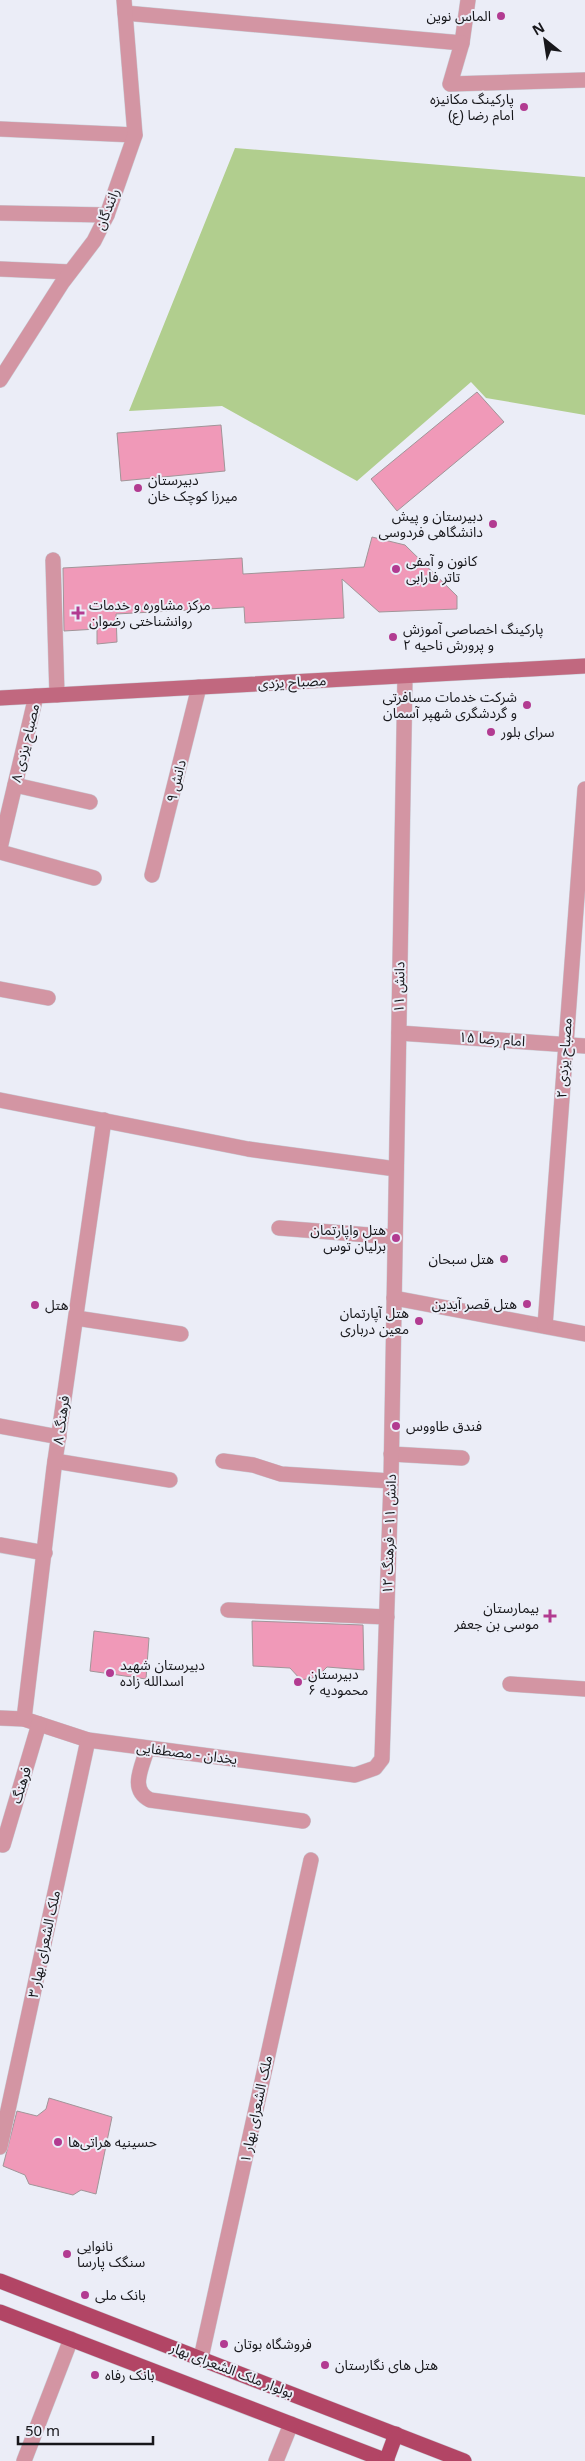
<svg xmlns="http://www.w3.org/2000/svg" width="585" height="2461" font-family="'Noto Sans','Noto Sans Arabic',sans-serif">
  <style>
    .green { fill: #b1ce8e }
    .building { fill: #f099b8; stroke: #a19599 }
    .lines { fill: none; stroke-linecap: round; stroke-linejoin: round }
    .minor-casing { stroke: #c9cbd4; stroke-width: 16 }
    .secondary-casing { stroke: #c9cbd4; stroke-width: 16 }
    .primary-casing { stroke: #c9cbd4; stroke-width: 16 }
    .minor { stroke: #d395a3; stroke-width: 15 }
    .secondary { stroke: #c1687f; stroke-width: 15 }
    .primary { stroke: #b24565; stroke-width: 15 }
    .poi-dot { fill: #b23b91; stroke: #ebedf7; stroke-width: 2 }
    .labels { text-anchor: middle; stroke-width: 4; stroke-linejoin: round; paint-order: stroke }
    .poi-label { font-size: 14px; fill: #17171b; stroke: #ebedf7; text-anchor: start }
    .street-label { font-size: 14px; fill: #17171b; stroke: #ebedf7 }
  </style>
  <rect width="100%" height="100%" fill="#ebedf7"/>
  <polygon class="green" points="235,148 585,177 585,415 486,398 471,382 357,481 222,406 129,411"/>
  <g class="building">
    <polygon points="477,392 504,422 397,511 371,479"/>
    <polygon points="221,425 225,471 121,481 117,433"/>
    <polygon points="372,537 405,545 457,596 457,609 379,612 342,579 344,618 245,623 244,607 116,614 117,642 97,644 97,629 64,631 63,568 242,558 243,574 364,567"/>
    <polygon points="252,1621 363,1625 364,1670 327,1667 317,1677 301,1680 290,1668 253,1666"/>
    <polygon points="94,1631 149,1638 146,1679 90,1671"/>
    <polygon points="49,2098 112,2117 96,2194 81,2190 73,2195 29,2184 25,2175 3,2166 17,2111 37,2116 46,2109"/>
  </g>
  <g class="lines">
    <defs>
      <g id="minor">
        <polyline points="468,0 462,43 450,84 585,80"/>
        <polyline points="125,13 462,43"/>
        <polyline points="0,129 135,135"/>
        <polyline points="0,213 107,215"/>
        <polyline points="0,269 70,272"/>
        <polyline points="0,380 62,283 94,241 107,215 135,135 124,0"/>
        <polyline points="53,560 57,695"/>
        <polyline points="15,785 90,802"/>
        <polyline points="0,848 36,696"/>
        <polyline points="0,852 94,878"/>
        <polyline points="152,875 199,687"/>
        <polyline points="0,989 48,998"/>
        <polyline points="399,1033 585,1046"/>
        <polyline points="0,1100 248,1149 396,1169"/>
        <polyline points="279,1228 395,1237"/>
        <polyline points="394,1298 585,1334"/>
        <polyline points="76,1318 181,1334"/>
        <polyline points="545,1326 585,789"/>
        <polyline points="0,1426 59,1437"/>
        <polyline points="391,1454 462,1458"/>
        <polyline points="55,1461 170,1480"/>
        <polyline points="223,1461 253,1465 281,1474 391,1481"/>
        <polyline points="0,1545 45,1553"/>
        <polyline points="228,1610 387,1617"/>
        <polyline points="510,1684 585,1689"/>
        <polyline points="0,1718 24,1719 88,1740 355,1775 375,1768 382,1759 391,1481 405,676"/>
        <polyline points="24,1719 54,1468 104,1120"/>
        <path d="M 147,1749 C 142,1768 129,1789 150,1800 L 303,1821"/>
        <polyline points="3,1845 39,1724"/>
        <polyline points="0,2147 88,1740"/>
        <polyline points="201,2358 311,1860"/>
        <polyline points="24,2461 71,2339"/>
        <polyline points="276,2461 291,2424"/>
      </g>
      <polyline id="secondary" points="0,698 585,666"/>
      <g id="primary">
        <polyline points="0,2281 464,2461"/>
        <polyline points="0,2312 387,2461"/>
        <polyline points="386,2461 396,2434"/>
      </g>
    </defs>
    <use href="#minor" class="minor-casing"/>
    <use href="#secondary" class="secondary-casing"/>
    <use href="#primary" class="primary-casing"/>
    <use href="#minor" class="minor"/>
    <use href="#secondary" class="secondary"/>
    <use href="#primary" class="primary"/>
  </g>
  <g class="poi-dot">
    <circle cx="501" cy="16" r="5"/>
    <circle cx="524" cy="107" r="5"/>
    <circle cx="138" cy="488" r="5"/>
    <circle cx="493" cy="524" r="5"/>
    <circle cx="396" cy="569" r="5"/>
    <path d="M75.5 605.5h5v5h5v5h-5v5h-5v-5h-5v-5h5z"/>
    <circle cx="393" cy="637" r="5"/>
    <circle cx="527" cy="705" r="5"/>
    <circle cx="491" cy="732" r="5"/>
    <circle cx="396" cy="1238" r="5"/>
    <circle cx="504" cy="1259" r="5"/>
    <circle cx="527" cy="1304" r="5"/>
    <circle cx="35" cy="1305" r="5"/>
    <circle cx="419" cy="1321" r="5"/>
    <circle cx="396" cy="1426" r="5"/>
    <path d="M547.5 1608.5h5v5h5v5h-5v5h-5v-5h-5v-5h5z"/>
    <circle cx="110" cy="1673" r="5"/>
    <circle cx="298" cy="1682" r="5"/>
    <circle cx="58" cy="2142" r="5"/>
    <circle cx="67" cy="2254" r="5"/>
    <circle cx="85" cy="2295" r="5"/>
    <circle cx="224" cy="2344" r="5"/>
    <circle cx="325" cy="2365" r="5"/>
    <circle cx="95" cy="2375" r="5"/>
  </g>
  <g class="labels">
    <g class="poi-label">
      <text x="491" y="21" text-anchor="end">الماس نوين</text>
      <text x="514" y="104" text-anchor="end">پارکینگ مکانیزه<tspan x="514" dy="16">امام رضا (ع)</tspan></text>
      <text x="148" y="485">دبیرستان<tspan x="148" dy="16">میرزا کوچک خان</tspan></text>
      <text x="483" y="521" text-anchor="end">دبیرستان و پیش<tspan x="483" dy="16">دانشگاهی فردوسی</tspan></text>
      <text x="406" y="566">کانون و آمفی<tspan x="406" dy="16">تاتر فارابی</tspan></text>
      <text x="89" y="610">مرکز مشاوره و خدمات<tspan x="89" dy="16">روانشناختی رضوان</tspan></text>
      <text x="403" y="634">پارکینگ اخصاصی آموزش<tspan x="403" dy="16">و پرورش ناحیه ۲</tspan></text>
      <text x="517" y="702" text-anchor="end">شرکت خدمات مسافرتی<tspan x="517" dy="16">و گردشگری شهپر آسمان</tspan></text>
      <text x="501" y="737">سرای بلور</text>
      <text x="386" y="1235" text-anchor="end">هتل واپارتمان<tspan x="386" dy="16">برلیان توس</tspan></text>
      <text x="494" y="1264" text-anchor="end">هتل سبحان</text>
      <text x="517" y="1309" text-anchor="end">هتل قصر آیدین</text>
      <text x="45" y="1310">هتل</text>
      <text x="409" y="1318" text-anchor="end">هتل آپارتمان<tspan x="409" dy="16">معین درباری</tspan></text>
      <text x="406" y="1431">فندق طاووس</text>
      <text x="539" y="1613" text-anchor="end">بیمارستان<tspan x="539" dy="16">موسی بن جعفر</tspan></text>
      <text x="120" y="1670">دبیرستان شهید<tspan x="120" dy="16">اسدالله زاده</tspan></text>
      <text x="308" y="1679">دبیرستان<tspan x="308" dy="16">محمودیه ۶</tspan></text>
      <text x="68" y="2147">حسینیه هراتی‌ها</text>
      <text x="77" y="2251">نانوایی<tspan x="77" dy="16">سنگک پارسا</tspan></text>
      <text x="95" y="2300">بانک ملی</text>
      <text x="234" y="2349">فروشگاه بوتان</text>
      <text x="335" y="2370">هتل های نگارستان</text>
      <text x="105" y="2380">بانک رفاه</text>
    </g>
    <g class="street-label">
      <text transform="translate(107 209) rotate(-68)" y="5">رانندگان</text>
      <text transform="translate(292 682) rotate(-3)" y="5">مصباح یزدی</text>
      <text transform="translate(25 743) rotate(-76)" y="5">مصباح یزدی ۸</text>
      <text transform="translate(176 781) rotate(-76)" y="5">دانش ۹</text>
      <text transform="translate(399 987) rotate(-89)" y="5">دانش ۱۱</text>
      <text transform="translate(492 1039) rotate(4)" y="5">امام رضا ۱۵</text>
      <text transform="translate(564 1058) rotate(-86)" y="5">مصباح یزدی ۲</text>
      <text transform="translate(61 1420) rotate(-82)" y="5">فرهنگ ۸</text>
      <text transform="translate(389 1534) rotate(-88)" y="5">دانش ۱۱ - فرهنگ ۱۲</text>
      <text transform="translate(187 1753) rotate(7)" y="5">یخدان - مصطفایی</text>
      <text transform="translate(21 1785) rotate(-73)" y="5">فرهنگ</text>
      <text transform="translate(44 1944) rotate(-78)" y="5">ملک الشعرای بهار ۳</text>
      <text transform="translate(256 2109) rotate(-78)" y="5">ملک الشعرای بهار ۱</text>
      <text transform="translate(232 2370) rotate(21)" y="5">بولوار ملک الشعرای بهار</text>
    </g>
  </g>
  <g transform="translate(545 40) rotate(330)" stroke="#ebedf7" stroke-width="4" paint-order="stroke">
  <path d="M0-4L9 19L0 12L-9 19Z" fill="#17171b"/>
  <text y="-8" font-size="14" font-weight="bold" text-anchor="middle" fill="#17171b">N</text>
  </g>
  <path d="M18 2436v8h135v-8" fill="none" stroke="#17171b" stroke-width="2.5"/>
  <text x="25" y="2436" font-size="15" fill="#17171b" stroke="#ebedf7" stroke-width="4" paint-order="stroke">50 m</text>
</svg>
